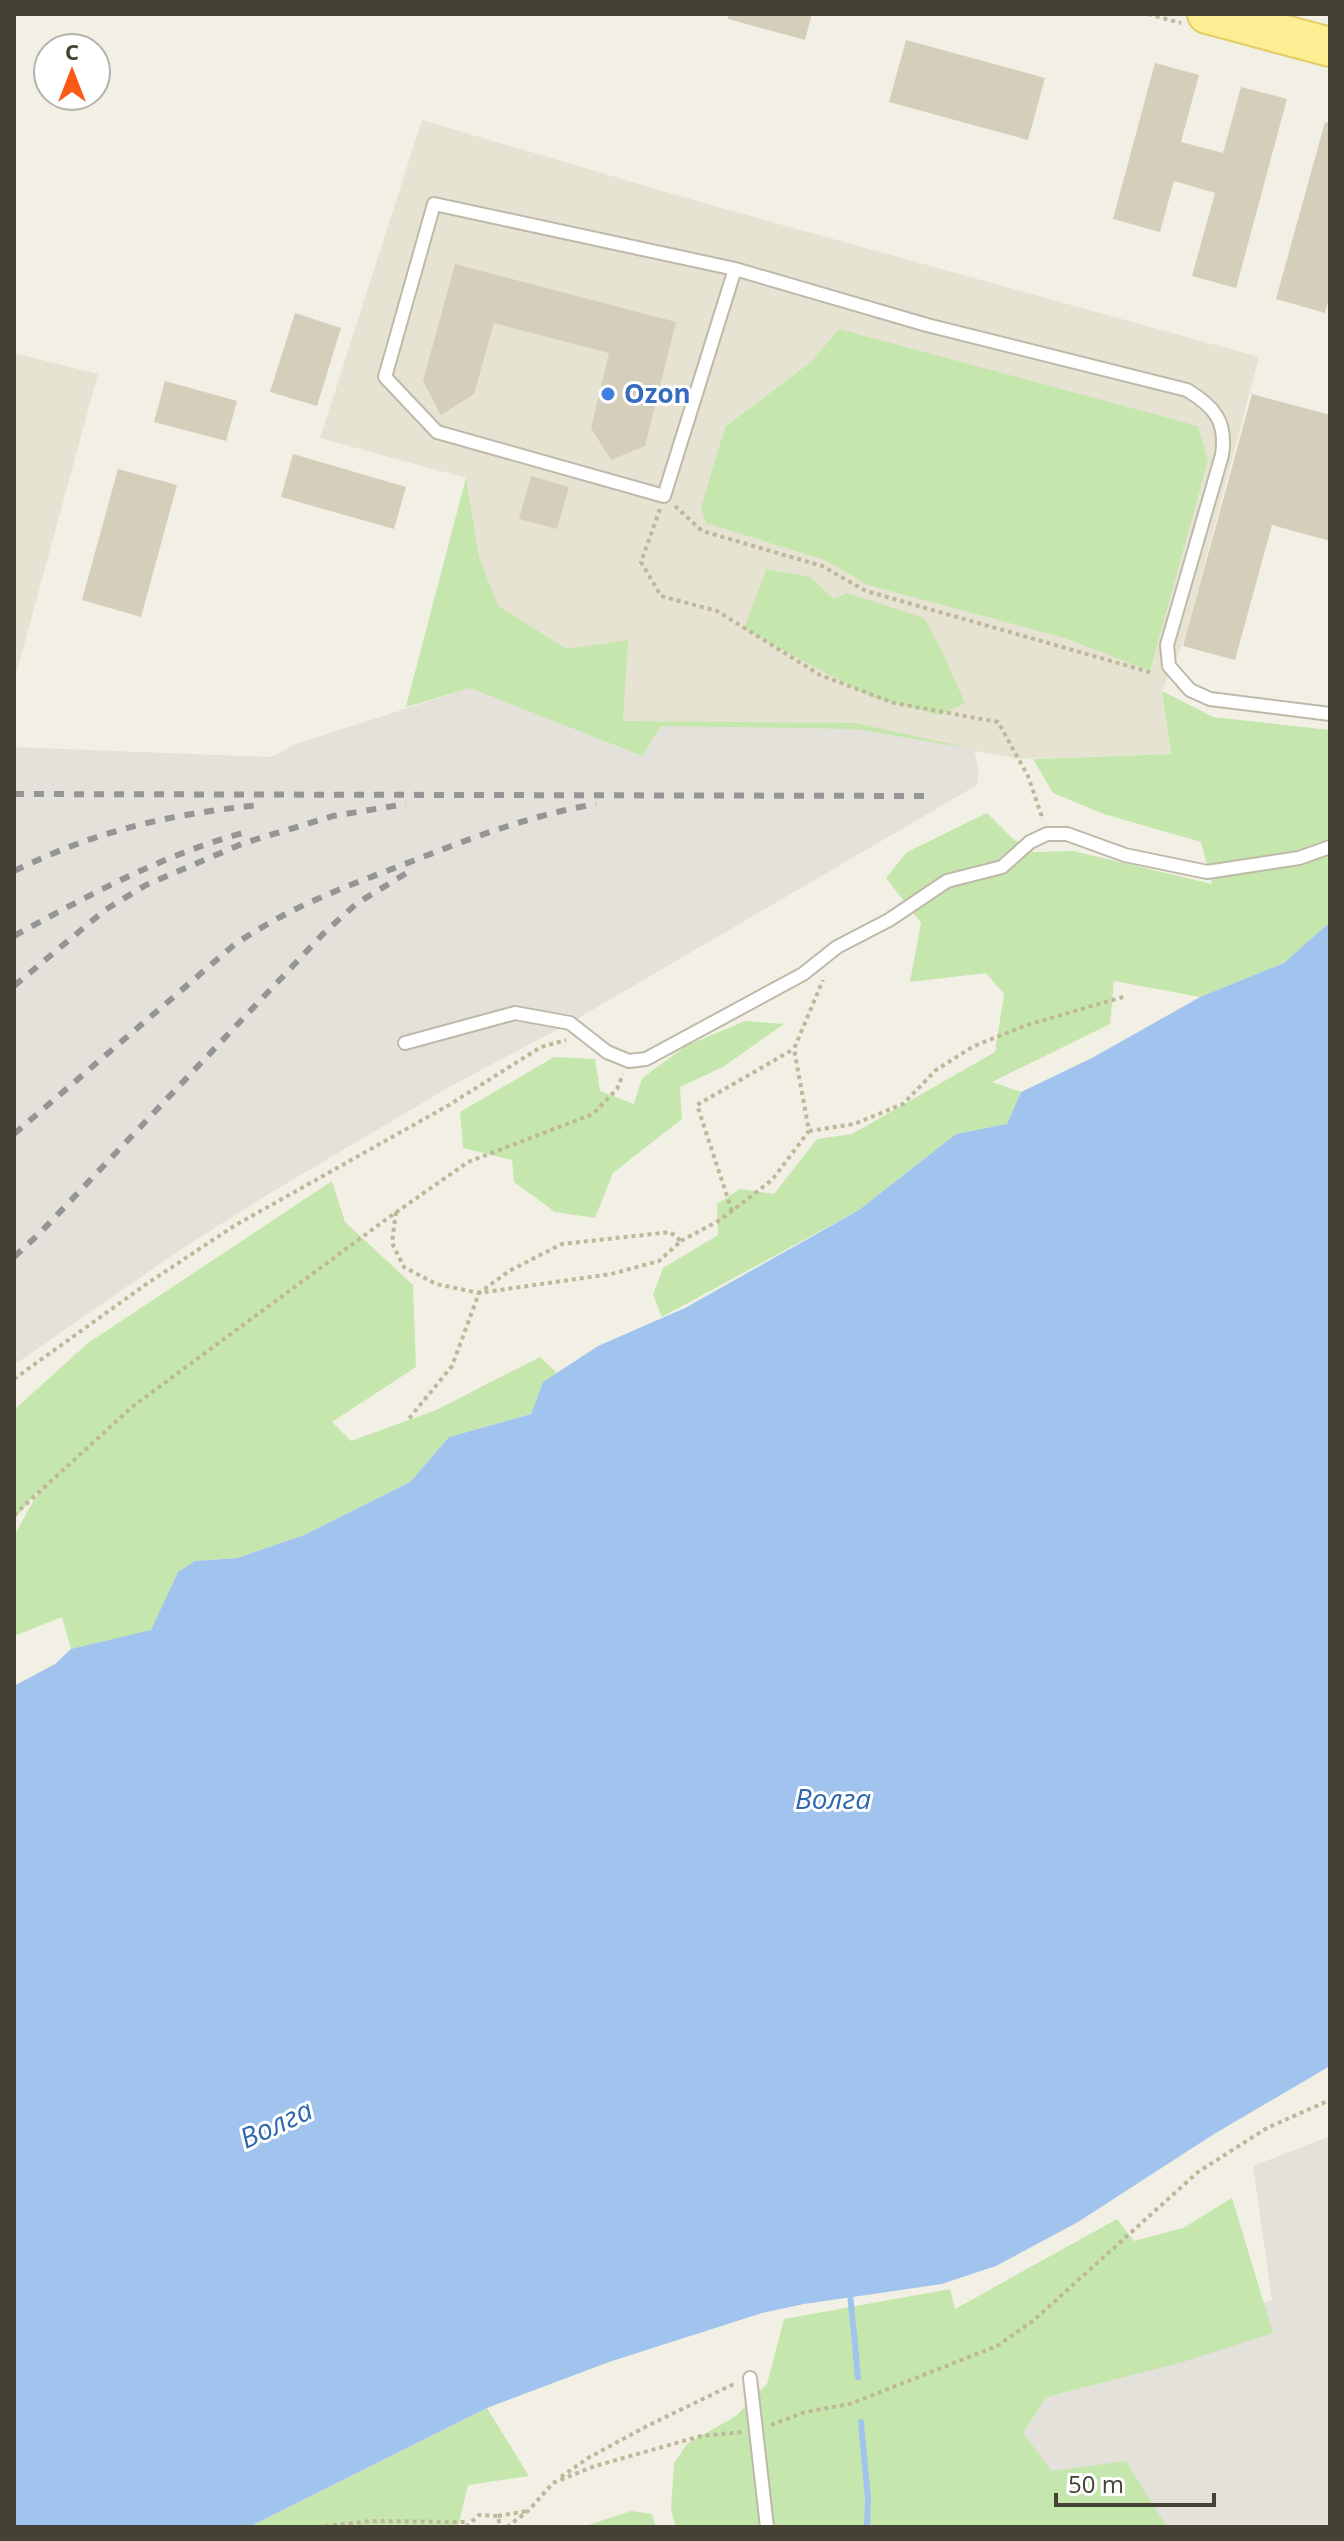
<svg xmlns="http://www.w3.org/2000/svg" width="1344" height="2541" font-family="'Open Sans',sans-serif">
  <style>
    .residential { fill: #e6e3d3 }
    .industrial { fill: #e4e1da }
    .green { fill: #c5e7ae }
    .water { fill: #a1c4ef }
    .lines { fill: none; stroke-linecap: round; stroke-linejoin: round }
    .stream { stroke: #a1c4ef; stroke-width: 6 }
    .building { fill: #d4cebb }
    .service-casing { stroke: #beb9a8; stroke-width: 16 }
    .primary-casing { stroke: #e2ce63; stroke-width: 42 }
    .path { stroke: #bfb799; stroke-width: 4; stroke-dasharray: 4 4; stroke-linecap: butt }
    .service { stroke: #fff; stroke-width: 12 }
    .primary { stroke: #fdee93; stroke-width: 38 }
    .rail { stroke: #959595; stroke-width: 6; stroke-dasharray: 10 10; stroke-linecap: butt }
    .shop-dot { fill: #3f7fe0; stroke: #fff; stroke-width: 3 }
    .labels { text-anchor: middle; stroke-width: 6; stroke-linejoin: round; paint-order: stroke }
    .shop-label { font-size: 26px; font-weight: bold; fill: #366cbe; stroke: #fff; text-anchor: start }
    .water-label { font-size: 28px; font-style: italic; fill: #2f67af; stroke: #fff }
  </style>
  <rect width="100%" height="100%" fill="#f2f0e5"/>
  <g class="residential">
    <polygon points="422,120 707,204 1259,357 1185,638 1162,691 1171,754 1020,759 855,729 642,756 470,688 406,707 466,478 320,438"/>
    <polygon points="14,353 98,374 14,682"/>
  </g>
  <g class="industrial">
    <polygon points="470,688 641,756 661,726 855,729 974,749 979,773 977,785 570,1023 451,1086 272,1192 177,1252 14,1365 14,747 271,757 296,744"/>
    <polygon points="1330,2136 1330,2527 950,2527 933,2410 1272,2300 1253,2166"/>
  </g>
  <g class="green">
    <polygon points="839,329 1198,426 1208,460 1150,671 1065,638 868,585 825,560 706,523 701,508 725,427 811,362"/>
    <polygon points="466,478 479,557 498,606 567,649 628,640 623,721 855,723 974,749 855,729 661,726 642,756 470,688 406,707"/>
    <polygon points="766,569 810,577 834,599 847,593 924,618 942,651 965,703 939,715 871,697 744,629"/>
    <polygon points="1162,691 1213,717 1330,730 1330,922 1284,963 1200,997 1114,981 1110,1024 992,1082 1021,1092 1007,1124 956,1134 859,1210 662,1317 653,1295 663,1268 718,1235 717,1204 740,1189 774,1194 817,1139 852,1134 995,1052 1004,994 986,973 910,982 921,923 886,878 907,852 987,813 1013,839 1034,852 1073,851 1212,884 1201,842 1104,814 1053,793 1033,759 1171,754"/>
    <polygon points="745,1021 784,1024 723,1067 680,1087 682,1119 613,1173 595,1218 555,1212 514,1182 512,1160 463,1148 460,1112 554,1057 595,1059 600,1091 634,1104 642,1078 686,1046"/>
    <polygon points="332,1181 345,1222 413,1285 416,1367 332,1422 351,1441 436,1410 540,1357 557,1373 543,1383 531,1414 449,1437 410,1482 304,1535 237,1558 195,1561 178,1572 151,1631 71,1649 62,1617 14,1636 14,1536 41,1487 14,1520 14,1410 88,1343"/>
    <polygon points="1232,2198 1273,2333 1183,2362 1046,2397 1023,2433 1052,2471 1126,2461 1167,2527 676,2527 671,2510 674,2463 687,2444 736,2416 767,2384 784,2319 950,2289 955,2309 1117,2219 1134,2241 1183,2228"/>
    <polygon points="487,2408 529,2476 468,2485 458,2527 249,2527"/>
    <polygon points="631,2511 652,2514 656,2527 582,2527"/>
  </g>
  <polygon class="water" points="1330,922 1330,2066 1214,2134 1078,2222 996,2266 942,2284 804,2304 762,2313 609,2362 487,2408 249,2527 14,2527 14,1686 55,1664 71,1649 151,1630 178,1572 195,1561 237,1558 304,1535 410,1482 449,1437 531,1414 543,1382 598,1346 685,1308 859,1210 956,1134 1007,1124 1021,1092 1092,1058 1200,997 1284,963"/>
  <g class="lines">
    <g class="stream">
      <polyline points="850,2293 858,2377"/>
      <polyline points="861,2422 868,2499 867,2527"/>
    </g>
  </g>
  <g class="building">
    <polygon points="728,14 812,14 805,40 728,19"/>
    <polygon points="906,40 1045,78 1028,140 889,102"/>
    <polygon points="1155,63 1199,75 1181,142 1223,153 1241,87 1287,99 1236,288 1192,276 1215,193 1174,181 1160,232 1113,219"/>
    <polygon points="1325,122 1330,123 1330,294 1325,313 1276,299"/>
    <polygon points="455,264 676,322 645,446 611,460 591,428 609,353 494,323 474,394 441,415 423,381"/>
    <polygon points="295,313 341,328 317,406 270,392"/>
    <polygon points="165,381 237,401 226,441 154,422"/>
    <polygon points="1252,394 1330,415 1330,541 1272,525 1235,660 1183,646"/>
    <polygon points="293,454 406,487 394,529 281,497"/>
    <polygon points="118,469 177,485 141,617 82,600"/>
    <polygon points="531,476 569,487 557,529 519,519"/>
  </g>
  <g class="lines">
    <defs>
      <g id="service">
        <path d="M 735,269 L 664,496 L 437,432 L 385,377 L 434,204 L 735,269 L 927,325 L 1187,390 C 1215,407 1227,422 1222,455 L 1167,645 L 1169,666 L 1190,690 L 1210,699 L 1330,714"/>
        <polyline points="405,1043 515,1013 570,1023 607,1052 629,1061 646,1059 803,974 837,947 889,920 947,881 1002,867 1030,842 1047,834 1067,834 1125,855 1207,872 1299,858 1330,847"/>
        <polyline points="750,2378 767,2527"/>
      </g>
      <polyline id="primary" points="1207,14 1330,47"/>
    </defs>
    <use href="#service" class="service-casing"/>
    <use href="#primary" class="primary-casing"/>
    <g class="path">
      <polyline points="1148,14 1181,23"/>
      <polyline points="675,506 702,531 822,566 866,591 1153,673"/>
      <polyline points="660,509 641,562 661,596 717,611 820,675 894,703 998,722 1028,776 1043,820"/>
      <polyline points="809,1131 854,1124 903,1104 936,1070 974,1046 1027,1025 1126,996"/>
      <polyline points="732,1211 697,1105 794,1049"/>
      <polyline points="396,1212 392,1243 404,1267 436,1284 479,1293 611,1274 659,1261 681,1241 670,1232 562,1244 509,1271 479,1293 452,1366 407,1421"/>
      <polyline points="681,1241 720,1220 772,1180 809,1131 794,1049 823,980"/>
      <polyline points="14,1379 145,1285 234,1226 449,1105 541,1047 566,1040"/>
      <polyline points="14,1515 132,1407 388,1218 468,1162 593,1114 617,1089 623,1074"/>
      <polyline points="771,2425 805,2412 850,2404 997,2346 1034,2320 1198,2172 1267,2128 1330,2100"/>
      <polyline points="561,2477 588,2458 647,2426 736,2383"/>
      <polyline points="498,2516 527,2511"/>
      <polyline points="317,2527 372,2521 468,2522"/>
      <polyline points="466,2527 479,2515 498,2516 500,2527"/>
      <polyline points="507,2527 528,2511 553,2483 595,2466 701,2436 743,2432"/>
    </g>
    <use href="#service" class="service"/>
    <use href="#primary" class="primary"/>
    <g class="rail">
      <polyline points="14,794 930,796"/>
      <path d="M 14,871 C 96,831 169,814 260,805"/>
      <path d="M 14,936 C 91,894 166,853 250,831"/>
      <polyline points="14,986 105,910 146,885 244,843 333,816 406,804"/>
      <path d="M 14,1134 L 234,945 C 291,906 345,887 410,862 C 471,838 531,815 596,804"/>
      <polyline points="14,1257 40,1233 323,934 356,904 413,869"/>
    </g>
  </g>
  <circle class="shop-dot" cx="608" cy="394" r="8"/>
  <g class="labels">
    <g class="shop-label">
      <text x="624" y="403">Ozon</text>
    </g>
    <g class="water-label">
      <text x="833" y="1809">Волга</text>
      <text transform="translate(276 2124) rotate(-25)" y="10">Волга</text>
    </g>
  </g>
  <rect width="1344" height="2541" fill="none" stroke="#454135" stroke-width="32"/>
  <g transform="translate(72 72)"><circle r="38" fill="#ffffff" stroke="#b5b3ae" stroke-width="2"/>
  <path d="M0-6L14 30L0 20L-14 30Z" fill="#f85916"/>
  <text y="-12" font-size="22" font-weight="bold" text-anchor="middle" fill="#454135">С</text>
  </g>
  <path d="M1056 2493v12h158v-12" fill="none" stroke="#454135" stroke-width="4"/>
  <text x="1068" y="2493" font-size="24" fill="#454135" stroke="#ffffff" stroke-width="6" paint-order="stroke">50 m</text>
</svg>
